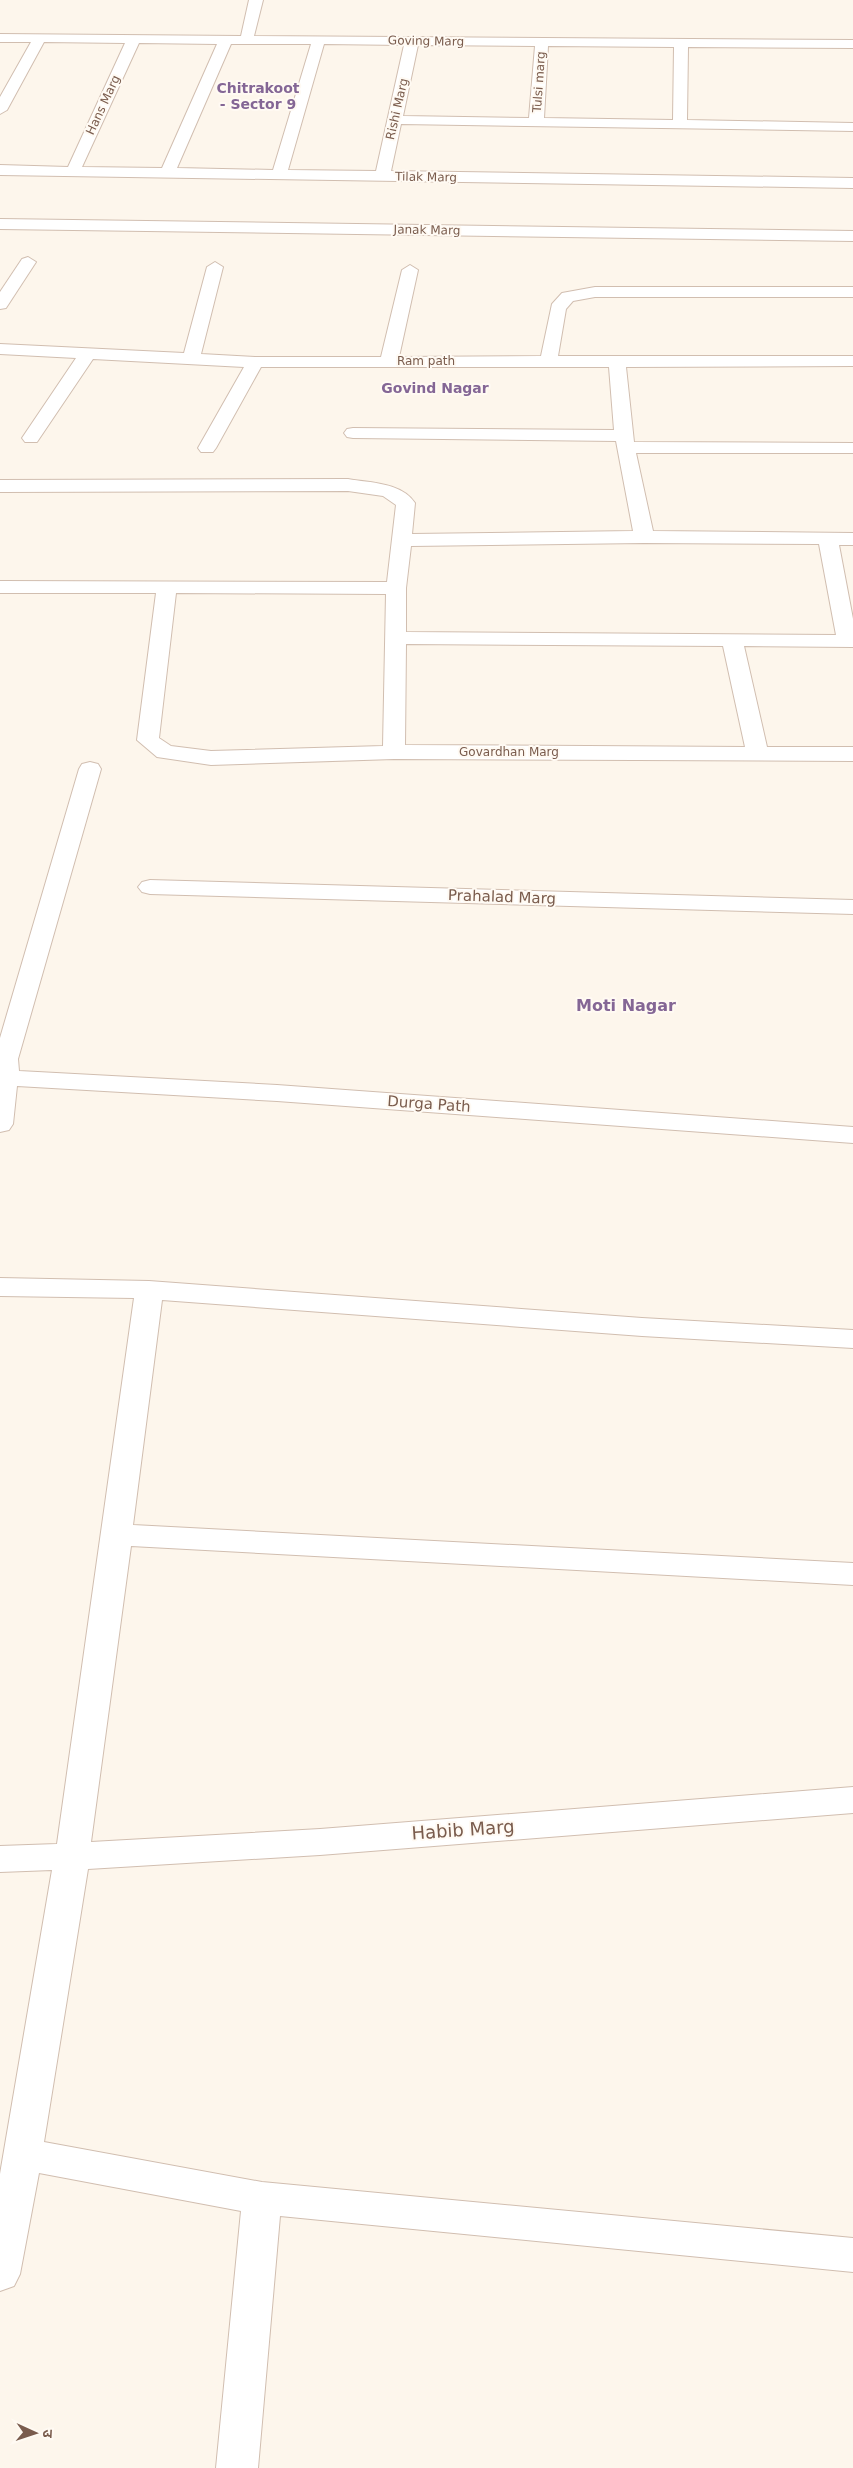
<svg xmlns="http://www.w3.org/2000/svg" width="853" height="2468" font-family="'DejaVu Sans','Noto Sans Devanagari',sans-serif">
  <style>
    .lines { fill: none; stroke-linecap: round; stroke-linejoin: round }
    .street-casing { stroke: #d1beb0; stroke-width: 2 }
    .street { fill: #fff; fill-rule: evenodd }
    .labels { text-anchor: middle; stroke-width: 4; stroke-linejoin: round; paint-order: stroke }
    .far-street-label { font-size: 12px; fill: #7a5c4d; stroke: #fffaf3 }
    .far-neighbourhood-label { font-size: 14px; font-weight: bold; fill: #846695; stroke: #fffaf3 }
    .street-label { font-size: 15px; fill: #7a5c4d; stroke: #fffaf3 }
    .neighbourhood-label { font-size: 16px; font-weight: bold; fill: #846695; stroke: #fffaf3 }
    .near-street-label { font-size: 18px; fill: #7a5c4d; stroke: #fffaf3 }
  </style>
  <rect width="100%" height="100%" fill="#fdf6ec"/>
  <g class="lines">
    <defs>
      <g id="street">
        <path d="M 249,0 L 263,0 L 254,36 L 853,40 L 853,48 L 688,47 L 687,120 L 853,123 L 853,131 L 401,124 L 391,171 L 853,178 L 853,188 L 0,175 L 0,165 L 68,167 L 125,43 L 44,42 L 7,110 L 0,114 L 0,97 L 31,42 L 0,42 L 0,34 L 241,36 ZM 139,43 L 217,44 L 162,168 L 82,167 ZM 231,44 L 311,44 L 273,170 L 177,168 ZM 324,44 L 404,45 L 376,171 L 288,170 ZM 418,45 L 535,46 L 529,118 L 403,116 ZM 548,46 L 674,47 L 673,120 L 544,118 Z"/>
        <polygon points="0,219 853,231 853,241 0,229"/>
        <polygon points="28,257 36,262 6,308 0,309 0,292 22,259"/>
        <path d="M 215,262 L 223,267 L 201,354 L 255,357 L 381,357 L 402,270 L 410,265 L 418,270 L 399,357 L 541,356 L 552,304 L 562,293 L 595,287 L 853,287 L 853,297 L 595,297 L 573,301 L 566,309 L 558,356 L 853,356 L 853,366 L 626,367 L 634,442 L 853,443 L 853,453 L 636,453 L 653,531 L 853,533 L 853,545 L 839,545 L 853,619 L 853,647 L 744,646 L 767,747 L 853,747 L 853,761 L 394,759 L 211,765 L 157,757 L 137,740 L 156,593 L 0,593 L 0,581 L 387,582 L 396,505 L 383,496 L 348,491 L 0,492 L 0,480 L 348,479 C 370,483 401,482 415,503 L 412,534 L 633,531 L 616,441 L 353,438 L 347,437 L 344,433 L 347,429 L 353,428 L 614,430 L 609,367 L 261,367 L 216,448 L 213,452 L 201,452 L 198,448 L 244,367 L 93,359 L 37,442 L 25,442 L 22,438 L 76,358 L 0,354 L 0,344 L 184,353 L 207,267 ZM 644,543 L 819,544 L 836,635 L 406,632 L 406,588 L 411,546 ZM 176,593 L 386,594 L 383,746 L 211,751 L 171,746 L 159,738 ZM 406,644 L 723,646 L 745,747 L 405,745 Z"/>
        <polygon points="90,762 98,764 101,769 18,1059 19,1071 277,1085 853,1127 853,1143 277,1101 17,1086 13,1124 9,1130 0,1132 0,1038 79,769 82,764"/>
        <polygon points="150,880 853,900 853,914 150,894 142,892 138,887 142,882"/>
        <polygon points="0,1278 149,1281 642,1318 853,1330 853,1348 642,1336 162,1300 133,1525 853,1563 853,1585 131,1546 91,1842 320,1829 853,1787 853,1813 320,1855 88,1869 44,2142 262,2182 853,2238 853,2272 280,2216 258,2468 216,2468 241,2211 39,2173 20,2274 14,2286 0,2291 0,2174 52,1870 0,1872 0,1846 57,1844 134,1298 0,1296"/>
      </g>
    </defs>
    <use href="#street" class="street-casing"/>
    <use href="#street" class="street"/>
  </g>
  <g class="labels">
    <g class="far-street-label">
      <text transform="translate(426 41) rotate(1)" y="4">Goving Marg</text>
      <text transform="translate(539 82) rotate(-86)" y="4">Tulsi marg</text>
      <text transform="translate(103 105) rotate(-65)" y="4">Hans Marg</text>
      <text transform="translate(397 109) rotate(-77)" y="4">Rishi Marg</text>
      <text transform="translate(426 177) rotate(1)" y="4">Tilak Marg</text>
      <text transform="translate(427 230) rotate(1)" y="4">Janak Marg</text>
      <text x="426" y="365">Ram path</text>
      <text x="509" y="756">Govardhan Marg</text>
    </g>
    <g class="far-neighbourhood-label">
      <text x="258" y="93">Chitrakoot<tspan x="258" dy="16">- Sector 9</tspan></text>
      <text x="435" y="393">Govind Nagar</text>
    </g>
    <g class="street-label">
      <text transform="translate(502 897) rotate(2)" y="5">Prahalad Marg</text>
      <text transform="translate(429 1104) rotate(4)" y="5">Durga Path</text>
    </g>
    <g class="neighbourhood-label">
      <text x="626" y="1011">Moti Nagar</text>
    </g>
    <g class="near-street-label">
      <text transform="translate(463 1830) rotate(-4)" y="6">Habib Marg</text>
    </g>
  </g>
  <g transform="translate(35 2433) rotate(93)" stroke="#fffaf3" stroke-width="4" paint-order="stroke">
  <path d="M0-4L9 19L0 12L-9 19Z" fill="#7a5c4d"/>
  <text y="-8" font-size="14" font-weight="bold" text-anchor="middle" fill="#7a5c4d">उ</text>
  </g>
</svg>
